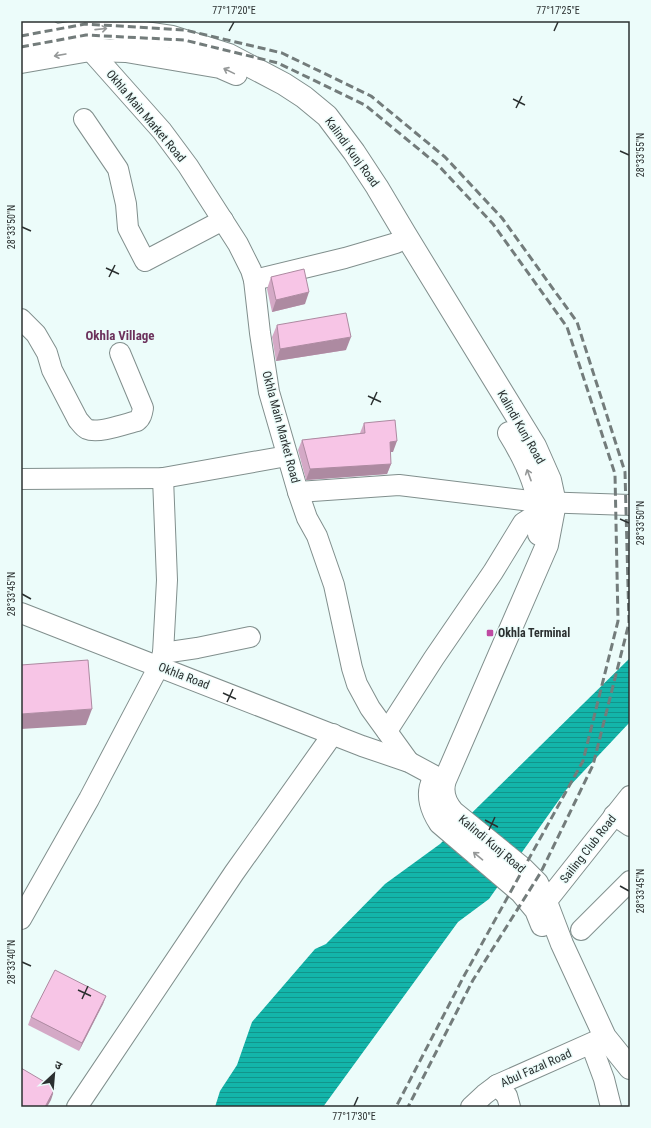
<svg xmlns="http://www.w3.org/2000/svg" width="651" height="1128" font-family="'Roboto Condensed','Noto Sans Devanagari',sans-serif">
  <style>
    .water { fill: url(#water-rules) }
    .lines { fill: none; stroke-linecap: round; stroke-linejoin: round }
    .minor-casing { stroke: #818f8d; stroke-width: 22 }
    .major-casing { stroke: #818f8d; stroke-width: 24 }
    .minor { stroke: #fff; stroke-width: 20 }
    .major { stroke: #fff; stroke-width: 22 }
    .rail { stroke: #737c7b; stroke-width: 3; stroke-dasharray: 8 4; stroke-linecap: butt }
    .wall { fill: #d4a9c6 }
    .shaded-wall { fill: #ad8aa1 }
    .building { fill: #f7c5e6; stroke: #ad8aa1 }
    .oneway { stroke: #959898 }
    .ticks { fill: none; stroke: #2b3030; stroke-width: 1.5 }
    .poi-dot { fill: #bf4aa2; stroke: #ecfcfa; stroke-width: 1.5 }
    .labels { text-anchor: middle; stroke-width: 3; stroke-linejoin: round; paint-order: stroke }
    .street-label { font-size: 12px; fill: #2b3030; stroke: #ecfcfa }
    .poi-label { font-size: 12px; font-weight: bold; fill: #2b3030; stroke: #ecfcfa; text-anchor: start }
    .neighbourhood-label { font-size: 13px; font-weight: bold; fill: #6c325c; stroke: #ecfcfa }
    .neatline { fill: none; stroke: #2b3030; stroke-width: 1.5 }
    .ticks-label { font-size: 10px; text-anchor: middle; fill: #2b3030 }
  </style>
  <defs>
    <pattern id="water-rules" width="6" height="5" patternUnits="userSpaceOnUse"><rect width="6" height="5" fill="#13b5aa"/><path d="M0 2.5h6" fill="none" stroke="#12948b"/></pattern>
  </defs>
  <rect width="100%" height="100%" fill="#ecfcfa"/>
  <polygon class="water" points="630,658 630,722 566,790 489,899 458,922 323,1107 215,1107 220,1091 237,1065 252,1022 315,949 326,944 385,884 440,844"/>
  <g class="lines">
    <defs>
      <g id="minor">
        <polyline points="21,22 41,26 57,35"/>
        <polyline points="90,50 162,131 188,166 238,244 251,270 254,280 260,333 269,392 298,492 307,518 317,536 334,585 352,668 357,684 370,708 409,762"/>
        <polyline points="84,119 118,169 126,204 128,228 145,261 223,220"/>
        <polyline points="254,280 345,258 396,243"/>
        <path d="M 21,319 L 36,334 L 47,353 L 52,370 L 78,420 C 81,423 83,427 87,429 C 98,434 125,424 137,421 C 141,418 142,414 143,408 L 120,353"/>
        <polyline points="21,479 163,478 287,456"/>
        <polyline points="298,492 399,485 539,502 630,505"/>
        <polyline points="21,613 362,746 409,762 435,776"/>
        <polyline points="163,653 197,648 250,637"/>
        <polyline points="387,731 434,658 493,572 523,523 540,512"/>
        <polyline points="614,815 630,826"/>
        <polyline points="546,902 630,796"/>
        <polyline points="21,919 89,799 159,666 163,653 167,580 163,478"/>
        <polyline points="581,930 630,881"/>
        <polyline points="591,1044 604,1079 611,1107"/>
        <polyline points="497,1085 507,1096 510,1107"/>
        <polyline points="77,1107 234,873 333,734"/>
        <polyline points="471,1107 485,1094 497,1085 605,1037"/>
      </g>
      <g id="major">
        <path d="M 21,41 L 75,32 L 110,28 L 172,37 L 229,55 L 284,84 L 304,97 L 327,116 L 354,152 L 377,187 L 405,234 L 535,446 L 550,480 L 555,503 L 547,545 L 445,780 C 441,792 445,803 453,812 L 522,868 L 537,883 L 546,902 L 562,944 L 605,1037 L 630,1068"/>
        <polyline points="21,62 90,50 126,51 220,67 236,74"/>
        <path d="M 509,433 C 527,462 545,500 539,534"/>
        <path d="M 433,781 C 426,795 432,811 440,823 L 521,892 L 536,910 L 542,925"/>
      </g>
    </defs>
    <use href="#minor" class="minor-casing"/>
    <use href="#major" class="major-casing"/>
    <use href="#minor" class="minor"/>
    <use href="#major" class="major"/>
    <g class="rail">
      <polyline points="21,36 85,24 185,30 282,53 371,96 445,157 502,218 577,322 625,472 629,623 593,765 541,872 473,980 408,1107"/>
      <polyline points="21,47 86,35 184,40 278,63 365,105 438,165 493,224 567,327 615,474 618,621 583,761 464,976 396,1107"/>
    </g>
  </g>
  <g class="wall">
    <polygon points="271,277 305,304 272,312 267,289"/>
    <polygon points="277,325 346,350 276,361 272,337"/>
    <polygon points="364,423 393,452 390,452 391,464 387,474 306,480 298,450 302,440 360,433"/>
    <polygon points="106,996 103,1004 79,1051 28,1025 31,1017"/>
  </g>
  <g class="shaded-wall">
    <polygon points="309,292 305,304 272,312 276,300"/>
    <polygon points="351,337 346,350 276,361 280,349"/>
    <polygon points="397,441 393,452 386,452 390,442"/>
    <polygon points="391,464 387,474 306,480 310,469"/>
    <polygon points="92,709 86,725 21,729 21,714"/>
    <polygon points="106,996 103,1004 79,1051 82,1043"/>
    <polygon points="55,1088 51,1100 47,1107 45,1107"/>
  </g>
  <g class="building">
    <polygon points="304,269 309,292 276,300 271,277"/>
    <polygon points="346,313 351,337 280,349 277,325"/>
    <polygon points="395,420 397,441 390,442 391,464 310,469 302,440 365,433 364,423"/>
    <polygon points="88,660 92,709 21,714 21,665"/>
    <polygon points="55,970 106,996 82,1043 31,1017"/>
    <polygon points="21,1068 55,1088 45,1107 21,1107"/>
  </g>
  <defs><path id="oneway-shaft" d="M-6 0H5M1.5-3L5.5 0L1.5 3" fill="none" stroke-width="1.6" stroke-linecap="round" stroke-linejoin="round"/></defs>
  <g class="oneway">
    <use href="#oneway-shaft" transform="translate(101 29) rotate(-6)"/>
    <use href="#oneway-shaft" transform="translate(60 55) rotate(170)"/>
    <use href="#oneway-shaft" transform="translate(229 71) rotate(-154)"/>
    <use href="#oneway-shaft" transform="translate(529 475) rotate(-110)"/>
    <use href="#oneway-shaft" transform="translate(478 856) rotate(-140)"/>
  </g>
  <path class="ticks" d="M 229,31 L 234,22M 554,31 L 558,22M 513,99 L 525,105M 516,108 L 522,96M 620,151 L 629,155M 22,227 L 31,231M 106,268 L 119,274M 109,277 L 115,265M 368,396 L 381,402M 371,405 L 377,392M 620,519 L 629,523M 22,594 L 31,599M 223,693 L 236,699M 227,702 L 233,689M 485,820 L 498,827M 489,830 L 495,817M 620,886 L 629,891M 22,962 L 31,966M 78,990 L 91,996M 82,999 L 88,986M 354,1106 L 358,1097"/>
  <rect class="poi-dot" x="486" y="629" width="8" height="8" rx="2"/>
  <g class="labels">
    <g class="street-label">
      <text transform="translate(146 116) rotate(50)" y="4">Okhla Main Market Road</text>
      <text transform="translate(352 152) rotate(54)" y="4">Kalindi Kunj Road</text>
      <text transform="translate(281 427) rotate(75)" y="4">Okhla Main Market Road</text>
      <text transform="translate(521 427) rotate(60)" y="4">Kalindi Kunj Road</text>
      <text transform="translate(184 676) rotate(21)" y="4">Okhla Road</text>
      <text transform="translate(492 844) rotate(40)" y="4">Kalindi Kunj Road</text>
      <text transform="translate(588 849) rotate(-52)" y="4">Sailing Club Road</text>
      <text transform="translate(536 1068) rotate(-24)" y="4">Abul Fazal Road</text>
    </g>
    <g class="poi-label">
      <text x="498" y="637">Okhla Terminal</text>
    </g>
    <g class="neighbourhood-label">
      <text x="120" y="340">Okhla Village</text>
    </g>
  </g>
  <rect width="651" height="1128" fill="none" stroke="#ecfcfa" stroke-width="44"/>
  <g transform="translate(54 1074) rotate(26)" stroke="#ecfcfa" stroke-width="3" paint-order="stroke">
  <path d="M0-3L7 15L0 10L-7 15Z" fill="#2b3030"/>
  <text y="-6" font-size="11" font-weight="bold" text-anchor="middle" fill="#2b3030">उ</text>
  </g>
  <rect x="22" y="22" width="607" height="1084" class="neatline"/>
  <g class="ticks-label">
    <text x="234" y="14">77°17'20"E</text>
    <text x="558" y="14">77°17'25"E</text>
    <text transform="translate(640 155) rotate(-90)" y="4">28°33'55"N</text>
    <text transform="translate(11 227) rotate(-90)" y="4">28°33'50"N</text>
    <text transform="translate(640 523) rotate(-90)" y="4">28°33'50"N</text>
    <text transform="translate(11 594) rotate(-90)" y="4">28°33'45"N</text>
    <text transform="translate(640 891) rotate(-90)" y="4">28°33'45"N</text>
    <text transform="translate(11 962) rotate(-90)" y="4">28°33'40"N</text>
    <text x="354" y="1120">77°17'30"E</text>
  </g>
</svg>
